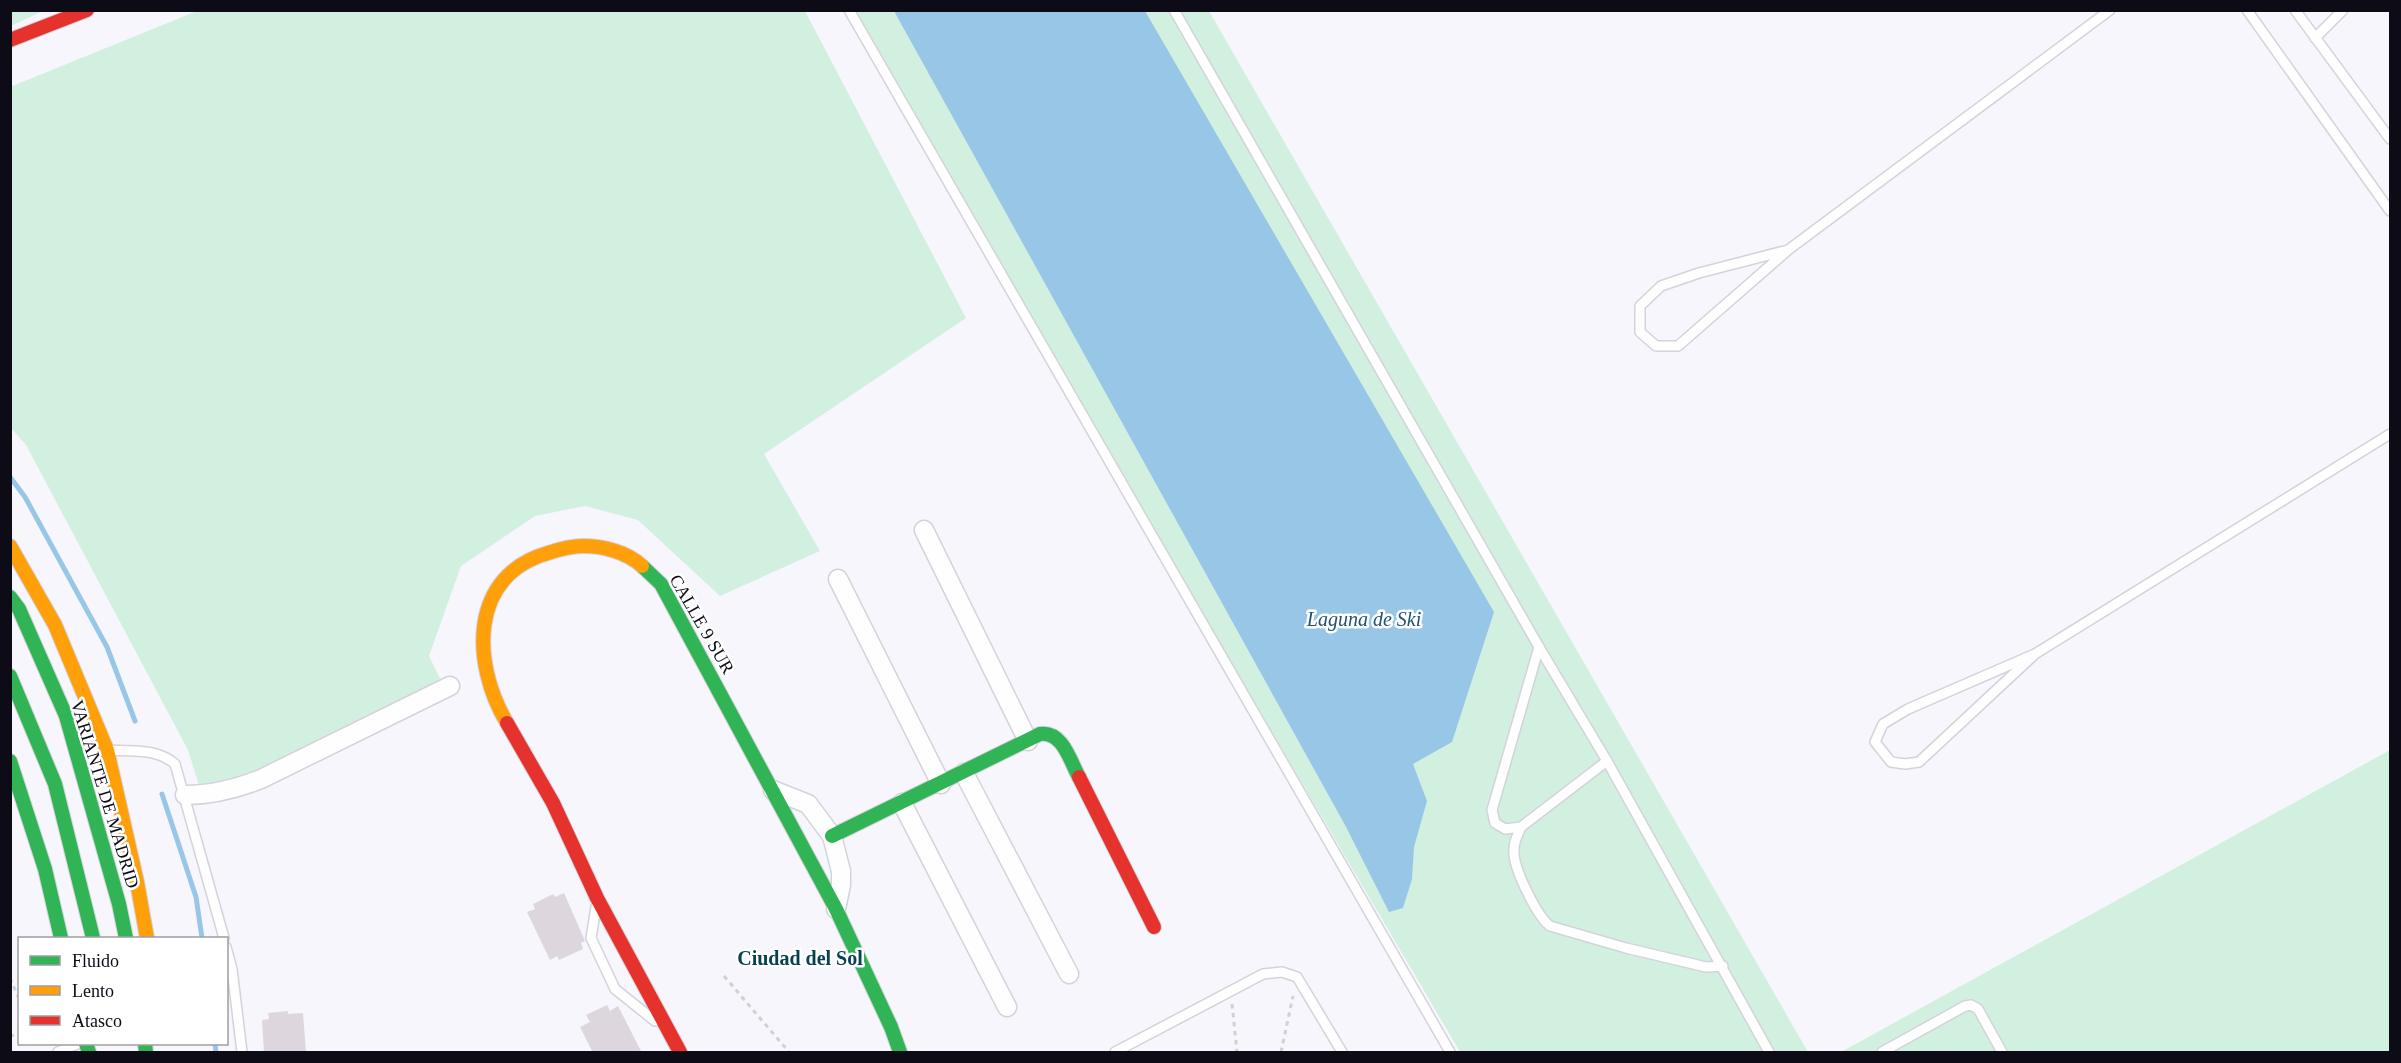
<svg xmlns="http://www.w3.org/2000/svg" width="2401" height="1063" font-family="Georgia,serif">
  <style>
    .green { fill: #d2f0e0 }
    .water { fill: #98c6e6 }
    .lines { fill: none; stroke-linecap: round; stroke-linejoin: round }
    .stream { stroke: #98c6e6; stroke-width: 5 }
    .building { fill: #ddd7dd }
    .lane-casing { stroke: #d4d3db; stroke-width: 12 }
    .street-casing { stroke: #d4d3db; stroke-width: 21 }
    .fast-casing { stroke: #d4d3db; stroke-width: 16 }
    .slow-casing { stroke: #d4d3db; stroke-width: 16 }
    .jam-casing { stroke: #d4d3db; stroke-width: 16 }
    .path { stroke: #d1d1d3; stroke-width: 3; stroke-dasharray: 4.5 4.5; stroke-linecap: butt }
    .lane { stroke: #fefeff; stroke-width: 9 }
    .street { stroke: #fefeff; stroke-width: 18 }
    .fast { stroke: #30b455; stroke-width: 14 }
    .slow { stroke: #ff9f0a; stroke-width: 14 }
    .jam { stroke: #e5322d; stroke-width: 14 }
    .labels { text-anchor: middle; stroke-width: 5; stroke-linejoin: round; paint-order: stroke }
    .street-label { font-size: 18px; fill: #0d0b15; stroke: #fff }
    .water-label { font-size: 20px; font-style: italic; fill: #215473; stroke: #fff }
    .neighbourhood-label { font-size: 20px; font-weight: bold; fill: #074050; stroke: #fff }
  </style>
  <rect width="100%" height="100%" fill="#f6f6fc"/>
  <g class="green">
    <polygon points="11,11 43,11 11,26"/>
    <polygon points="197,11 805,11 966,318 764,454 820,551 720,596 638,520 585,506 535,516 461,566 429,656 445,689 202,795 188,750 26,445 11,428 10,87"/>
    <polygon points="849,11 1209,11 1808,1052 1460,1052"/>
    <polygon points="2390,750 2390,1052 1841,1052"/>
  </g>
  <polygon class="water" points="894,11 1145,11 1494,612 1452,742 1413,764 1427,801 1414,847 1412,879 1403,908 1389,912 1345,825"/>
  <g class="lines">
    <g class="stream">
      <polyline points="10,477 25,497 107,647 135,721"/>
      <polyline points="162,794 196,897 202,938"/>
      <polyline points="215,1044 216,1052"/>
    </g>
  </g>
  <g class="building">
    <polygon points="564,893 585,941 581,943 583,949 559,960 557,956 550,960 527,912 535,909 533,904 553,894 555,897"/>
    <polygon points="607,1005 610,1011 618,1006 642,1053 593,1053 580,1027 590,1022 586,1015"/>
    <polygon points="288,1011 288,1014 303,1013 306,1053 264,1053 262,1020 269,1019 268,1013"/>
  </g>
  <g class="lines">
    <defs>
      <g id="lane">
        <polyline points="849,10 1450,1052"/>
        <polyline points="1174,10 1539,647 1607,761 1769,1052"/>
        <polyline points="2247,10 2390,211"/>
        <polyline points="2295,10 2390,139"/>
        <polyline points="2315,38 2343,10"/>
        <polyline points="1788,250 1699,273 1661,286 1640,306 1640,332 1656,346 1678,346 1788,250 2110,10"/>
        <polyline points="2035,654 1919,762 1905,764 1891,762 1875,742 1883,724 1908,709 2035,654 2390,434"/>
        <path d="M 111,750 C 135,752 156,748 175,764 L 224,938"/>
        <path d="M 1607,761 L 1521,827 C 1517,836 1513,844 1514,854 C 1515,871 1537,916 1550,926 L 1626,948 L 1706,967 L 1723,966"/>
        <polyline points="1521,827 1505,829 1495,823 1492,810 1539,647"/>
        <polyline points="596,907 591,938 615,989 655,1021"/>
        <polyline points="226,947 232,969 242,1052"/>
        <polyline points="58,1052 77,1044"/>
        <polyline points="1115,1052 1263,974 1282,972 1297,977 1342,1052"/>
        <polyline points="1882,1052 1965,1006 1971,1005 1978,1009 2002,1052"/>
      </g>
      <g id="street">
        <polyline points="924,530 1028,741"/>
        <polyline points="838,579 941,784"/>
        <polyline points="964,773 1069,974"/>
        <polyline points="773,790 808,804 832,836 841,871 841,885 836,909"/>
        <path d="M 185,795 C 213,795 236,789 261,779 L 450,686"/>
        <polyline points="902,803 1007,1007"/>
      </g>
      <g id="fast">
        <polyline points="642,566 661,584 836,909 891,1027 900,1052"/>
        <polyline points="10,597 19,609 66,716 119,904 126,938"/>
        <polyline points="10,676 55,784 93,938"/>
        <polyline points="10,761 45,869 61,938"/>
        <path d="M 832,836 L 1040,734 C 1063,731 1070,761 1079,777"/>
        <polyline points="86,1044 89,1052"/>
        <polyline points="145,1044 146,1052"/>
      </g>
      <g id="slow">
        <polyline points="10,546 55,625 107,750 137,882 147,938"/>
        <path d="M 507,723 C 472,664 468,576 548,553 C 560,549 570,546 583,546 C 603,546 627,552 642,566"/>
      </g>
      <g id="jam">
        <polyline points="10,40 87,10"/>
        <polyline points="507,723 553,803 597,898 680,1052"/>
        <polyline points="1079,777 1154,927"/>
      </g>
    </defs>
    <use href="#lane" class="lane-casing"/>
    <use href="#street" class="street-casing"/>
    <use href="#fast" class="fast-casing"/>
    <use href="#slow" class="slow-casing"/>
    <use href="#jam" class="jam-casing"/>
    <g class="path">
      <polyline points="724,976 789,1052"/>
      <polyline points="10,978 20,1001"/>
      <polyline points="1232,1004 1237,1052"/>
      <polyline points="10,1037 20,1031"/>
      <polyline points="1281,1052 1293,996"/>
    </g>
    <use href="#lane" class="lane"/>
    <use href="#street" class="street"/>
    <use href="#fast" class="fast"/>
    <use href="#slow" class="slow"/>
    <use href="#jam" class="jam"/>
  </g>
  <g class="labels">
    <g class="street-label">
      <text transform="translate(702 624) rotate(60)" y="6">CALLE 9 SUR</text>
      <text transform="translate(105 794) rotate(73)" y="6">VARIANTE DE MADRID</text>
    </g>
    <g class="water-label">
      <text x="1364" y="626">Laguna de Ski</text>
    </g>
    <g class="neighbourhood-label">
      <text x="800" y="965">Ciudad del Sol</text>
    </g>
  </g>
  <rect width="2401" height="1063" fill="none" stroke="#0d0b15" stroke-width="24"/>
  <rect x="18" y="937" width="210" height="108" fill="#ffffff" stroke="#9e9da1" stroke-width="1.5"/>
  <rect x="30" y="956" width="30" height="9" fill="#30b455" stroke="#9e9da1" stroke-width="1.5"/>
  <text x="72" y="967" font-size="18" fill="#0d0b15">Fluido</text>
  <rect x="30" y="986" width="30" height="9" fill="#ff9f0a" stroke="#9e9da1" stroke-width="1.5"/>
  <text x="72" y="997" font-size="18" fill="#0d0b15">Lento</text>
  <rect x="30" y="1016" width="30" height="9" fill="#e5322d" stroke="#9e9da1" stroke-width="1.5"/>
  <text x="72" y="1027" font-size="18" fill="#0d0b15">Atasco</text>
</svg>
